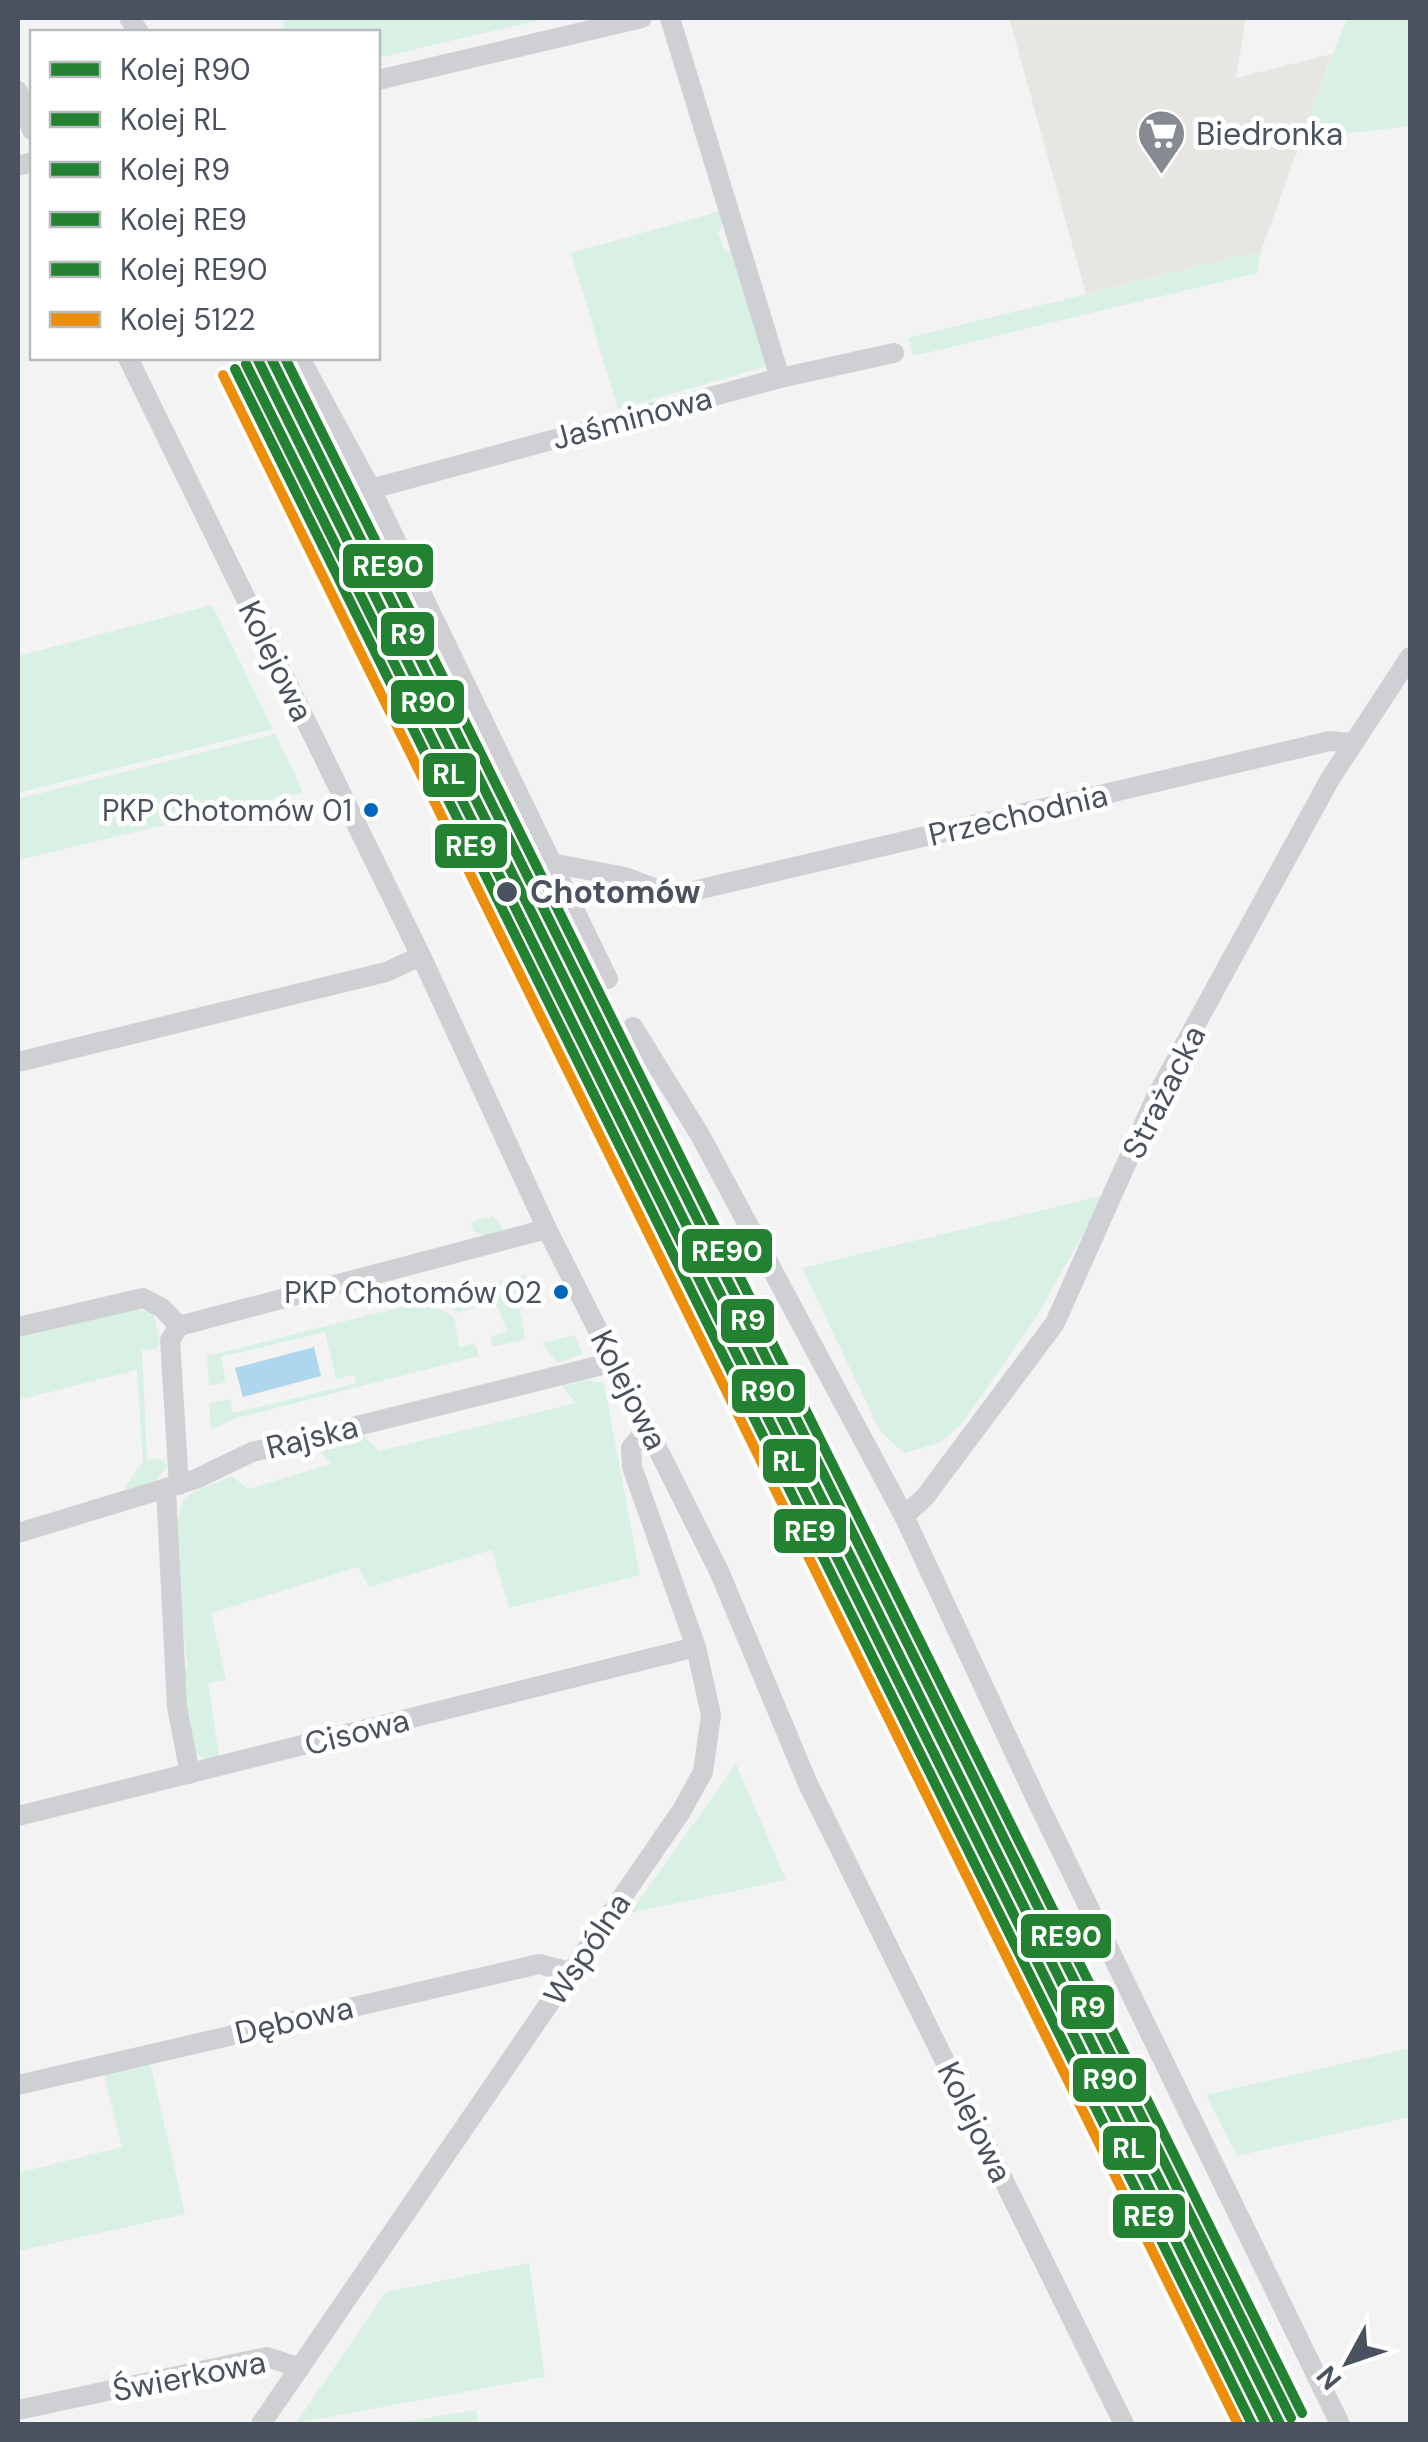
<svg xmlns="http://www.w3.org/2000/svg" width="1428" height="2442" font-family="'DM Sans',sans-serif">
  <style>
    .commercial { fill: #e7e6e2 }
    .green { fill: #d9f1e5 }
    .water { fill: #aed7ed }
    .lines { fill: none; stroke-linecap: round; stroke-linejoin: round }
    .minor { stroke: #ced0d3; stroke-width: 20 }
    .rail-1-casing { stroke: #fff; stroke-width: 18 }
    .rail-2-casing { stroke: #fff; stroke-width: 18 }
    .rail-3-casing { stroke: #fff; stroke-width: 18 }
    .rail-4-casing { stroke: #fff; stroke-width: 18 }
    .rail-5-casing { stroke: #fff; stroke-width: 18 }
    .rail-6-casing { stroke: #fff; stroke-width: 18 }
    .rail-1 { stroke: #238132; stroke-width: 10 }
    .rail-2 { stroke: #238132; stroke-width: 10 }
    .rail-3 { stroke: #238132; stroke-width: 10 }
    .rail-4 { stroke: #238132; stroke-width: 10 }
    .rail-5 { stroke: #238132; stroke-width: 10 }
    .rail-6 { stroke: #ed8e0a; stroke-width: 10 }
    .bus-dot { fill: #0065bd; stroke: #fff; stroke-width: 4 }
    .stop-dot { fill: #4a525f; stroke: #fff; stroke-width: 4 }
    .labels { text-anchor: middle; stroke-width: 10; stroke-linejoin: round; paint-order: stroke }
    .bus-label { font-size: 30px; fill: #4a525f; stroke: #fff; text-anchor: end }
    .poi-label { font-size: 32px; fill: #4a525f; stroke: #fff; text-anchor: start }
    .street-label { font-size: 32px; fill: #4a525f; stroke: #fff }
    .stop-label { font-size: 32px; font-weight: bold; fill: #4a525f; stroke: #fff; text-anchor: start }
    .line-badge { stroke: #fff; stroke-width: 4 }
    .badge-label { font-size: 28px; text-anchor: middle; font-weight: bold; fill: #fff }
  </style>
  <rect width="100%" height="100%" fill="#f3f3f3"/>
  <polygon class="commercial" points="1009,18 1246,18 1236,78 1332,54 1261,251 1086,294"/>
  <g class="green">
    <polygon points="282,18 549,18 378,58 378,32 286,32"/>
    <polygon points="1347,18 1410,18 1410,126 1300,139"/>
    <polygon points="721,211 724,223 718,232 723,247 735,255 768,366 618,409 571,253"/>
    <polygon points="1261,251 1257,273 913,356 908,338"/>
    <polygon points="212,605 273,729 18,793 18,656"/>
    <polygon points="275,734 303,792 18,860 18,799"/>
    <polygon points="1105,1195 1037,1316 961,1425 939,1443 904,1453 880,1431 802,1268"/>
    <polygon points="493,1216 505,1232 486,1237 473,1231 471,1222"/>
    <polygon points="524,1275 533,1292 516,1296 526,1339 492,1347 490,1337 507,1331 496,1303 509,1278"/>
    <polygon points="503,1280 490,1302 458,1313 434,1299"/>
    <polygon points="413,1304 430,1304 454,1317 459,1347 475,1343 479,1356 236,1418 211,1430 209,1403 230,1399 233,1413 356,1383 354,1375 336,1379 325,1332 221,1357 226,1382 209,1386 207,1356"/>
    <polygon points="134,1309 153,1312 160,1343 156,1349 142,1350 147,1460 160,1459 167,1465 157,1480 127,1491 126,1485 143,1462 137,1370 18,1400 18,1338"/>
    <polygon points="574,1335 583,1354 558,1363 542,1343"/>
    <path d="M 588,1380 L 604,1383 L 640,1575 L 509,1608 L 492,1550 L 369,1587 L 358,1567 L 211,1613 L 226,1680 L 208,1683 L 220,1761 L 206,1760 L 194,1751 L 180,1670 L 188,1666 C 183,1638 170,1523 183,1501 C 191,1489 219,1483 232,1476 L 248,1489 L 331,1464 L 317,1448 L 364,1436 L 379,1451 L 576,1403 L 562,1386 Z"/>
    <polygon points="736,1764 786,1880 630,1913"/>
    <polygon points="1410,2048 1410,2117 1237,2156 1206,2095"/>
    <polygon points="150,2062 185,2214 18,2251 18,2173 122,2147 104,2074"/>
    <polygon points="529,2263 545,2377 296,2423 386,2292"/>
    <polygon points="476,2410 479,2424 390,2424"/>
  </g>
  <polygon class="water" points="314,1347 321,1376 243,1397 235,1368"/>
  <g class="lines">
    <g class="minor">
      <polyline points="129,18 139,32"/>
      <polyline points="670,18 780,378"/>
      <polyline points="378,80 642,18"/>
      <polyline points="18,91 32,130"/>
      <polyline points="18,166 32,162"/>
      <polyline points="128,358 421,956 547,1229 719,1571 808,1784 1124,2424"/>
      <polyline points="300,358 371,489 608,979"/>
      <polyline points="371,489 780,378 894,353"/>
      <polyline points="551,863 625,877 668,893 684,893 1330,741 1352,743"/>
      <polyline points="633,1027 700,1135 904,1516 1038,1803 1340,2424"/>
      <polyline points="18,1062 386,972 421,956"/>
      <polyline points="179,1326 547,1229"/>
      <polyline points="179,1326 170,1340 179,1485"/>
      <polyline points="18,1327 143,1298 162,1308 179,1326"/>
      <polyline points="166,1489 177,1707 190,1774"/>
      <polyline points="904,1516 925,1497 1055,1323 1156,1097 1330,779 1410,657"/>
      <polyline points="18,1533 196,1479 252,1452 614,1362"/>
      <polyline points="18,1816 696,1647"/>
      <polyline points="18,2085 539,1964 571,1972"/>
      <polyline points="18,2410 267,2357 300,2368"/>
      <polyline points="261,2424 682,1810 703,1772 711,1715 696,1647 632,1467 631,1448 648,1427"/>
    </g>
    <defs>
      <polyline id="rail-1" points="257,358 1280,2424"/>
      <polyline id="rail-2" points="246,364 1266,2424"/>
      <polyline id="rail-3" points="271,358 1291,2418"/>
      <polyline id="rail-4" points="235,369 1252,2424"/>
      <polyline id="rail-5" points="285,358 1302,2413"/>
      <polyline id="rail-6" points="223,375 1238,2424"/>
    </defs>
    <use href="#rail-1" class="rail-1-casing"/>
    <use href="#rail-2" class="rail-2-casing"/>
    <use href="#rail-3" class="rail-3-casing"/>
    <use href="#rail-4" class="rail-4-casing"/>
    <use href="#rail-5" class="rail-5-casing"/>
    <use href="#rail-6" class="rail-6-casing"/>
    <use href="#rail-1" class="rail-1"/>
    <use href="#rail-2" class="rail-2"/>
    <use href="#rail-3" class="rail-3"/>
    <use href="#rail-4" class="rail-4"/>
    <use href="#rail-5" class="rail-5"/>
    <use href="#rail-6" class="rail-6"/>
  </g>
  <defs>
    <symbol id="supermarket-pin" viewBox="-11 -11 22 30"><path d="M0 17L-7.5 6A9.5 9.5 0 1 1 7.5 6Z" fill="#858a93" stroke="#fff"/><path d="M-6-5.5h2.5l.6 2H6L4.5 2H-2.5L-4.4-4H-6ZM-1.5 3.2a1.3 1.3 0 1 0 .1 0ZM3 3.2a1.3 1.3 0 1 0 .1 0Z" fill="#fff"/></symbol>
  </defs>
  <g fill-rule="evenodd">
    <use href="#supermarket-pin" x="1134" y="106" width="55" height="75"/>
  </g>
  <g class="bus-dot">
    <circle cx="371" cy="810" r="9"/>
    <circle cx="561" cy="1292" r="9"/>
  </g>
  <circle class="stop-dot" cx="507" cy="892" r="12"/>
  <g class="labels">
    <g class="bus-label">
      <text x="352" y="821">PKP Chotomów 01</text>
      <text x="542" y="1303">PKP Chotomów 02</text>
    </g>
    <g class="poi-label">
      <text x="1196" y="145">Biedronka</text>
    </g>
    <g class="street-label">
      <text transform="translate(632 418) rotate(-15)" y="11">Jaśminowa</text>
      <text transform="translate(276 661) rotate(64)" y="11">Kolejowa</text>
      <text transform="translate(1018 815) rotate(-13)" y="11">Przechodnia</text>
      <text transform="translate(1164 1092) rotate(-63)" y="11">Strażacka</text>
      <text transform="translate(629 1390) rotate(63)" y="11">Kolejowa</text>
      <text transform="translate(312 1437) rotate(-14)" y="11">Rajska</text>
      <text transform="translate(357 1732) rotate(-14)" y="11">Cisowa</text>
      <text transform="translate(587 1949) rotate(-56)" y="11">Wspólna</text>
      <text transform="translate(294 2020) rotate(-13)" y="11">Dębowa</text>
      <text transform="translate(975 2122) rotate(64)" y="11">Kolejowa</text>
      <text transform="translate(189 2376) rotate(-11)" y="11">Świerkowa</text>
    </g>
    <g class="stop-label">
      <text x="530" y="903">Chotomów</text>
    </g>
  </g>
  <g class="line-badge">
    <rect x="341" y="542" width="94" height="48" rx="10" fill="#238132"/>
    <rect x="379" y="610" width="57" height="48" rx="10" fill="#238132"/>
    <rect x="389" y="678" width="77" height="48" rx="10" fill="#238132"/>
    <rect x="421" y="751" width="57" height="48" rx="10" fill="#238132"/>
    <rect x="433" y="822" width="76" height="48" rx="10" fill="#238132"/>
    <rect x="680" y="1227" width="94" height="48" rx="10" fill="#238132"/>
    <rect x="719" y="1297" width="57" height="48" rx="10" fill="#238132"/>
    <rect x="730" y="1367" width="77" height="48" rx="10" fill="#238132"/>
    <rect x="761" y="1437" width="57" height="48" rx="10" fill="#238132"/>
    <rect x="772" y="1507" width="76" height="48" rx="10" fill="#238132"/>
    <rect x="1019" y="1912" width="94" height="48" rx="10" fill="#238132"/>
    <rect x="1059" y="1983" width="57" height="48" rx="10" fill="#238132"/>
    <rect x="1071" y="2056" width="77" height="48" rx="10" fill="#238132"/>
    <rect x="1101" y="2124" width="57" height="48" rx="10" fill="#238132"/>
    <rect x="1111" y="2192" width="76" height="48" rx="10" fill="#238132"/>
  </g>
  <g class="badge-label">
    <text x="388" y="576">RE90</text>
    <text x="408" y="644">R9</text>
    <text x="428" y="712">R90</text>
    <text x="449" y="784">RL</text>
    <text x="471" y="856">RE9</text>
    <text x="727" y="1261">RE90</text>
    <text x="748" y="1330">R9</text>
    <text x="768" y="1401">R90</text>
    <text x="789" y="1471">RL</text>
    <text x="810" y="1541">RE9</text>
    <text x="1066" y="1946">RE90</text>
    <text x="1088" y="2017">R9</text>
    <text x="1110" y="2089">R90</text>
    <text x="1129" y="2158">RL</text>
    <text x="1149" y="2226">RE9</text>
  </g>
  <rect width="1428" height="2442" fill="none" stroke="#4a525f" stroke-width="40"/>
  <rect x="30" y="30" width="350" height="330" fill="#ffffff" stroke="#b7babf" stroke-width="2.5"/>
  <rect x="50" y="62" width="50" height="15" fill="#238132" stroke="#b7babf" stroke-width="2.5"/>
  <text x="120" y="80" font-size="30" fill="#4a525f">Kolej R90</text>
  <rect x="50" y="112" width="50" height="15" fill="#238132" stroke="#b7babf" stroke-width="2.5"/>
  <text x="120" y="130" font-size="30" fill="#4a525f">Kolej RL</text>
  <rect x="50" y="162" width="50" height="15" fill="#238132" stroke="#b7babf" stroke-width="2.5"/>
  <text x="120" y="180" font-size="30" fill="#4a525f">Kolej R9</text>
  <rect x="50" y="212" width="50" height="15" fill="#238132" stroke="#b7babf" stroke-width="2.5"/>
  <text x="120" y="230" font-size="30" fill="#4a525f">Kolej RE9</text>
  <rect x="50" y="262" width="50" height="15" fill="#238132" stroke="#b7babf" stroke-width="2.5"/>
  <text x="120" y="280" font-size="30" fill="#4a525f">Kolej RE90</text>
  <rect x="50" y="312" width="50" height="15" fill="#ed8e0a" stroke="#b7babf" stroke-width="2.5"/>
  <text x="120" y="330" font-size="30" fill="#4a525f">Kolej 5122</text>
  <g transform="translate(1348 2362) rotate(230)" stroke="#ffffff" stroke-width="8" paint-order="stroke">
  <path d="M0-8L18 38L0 25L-18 38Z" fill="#4a525f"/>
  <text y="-15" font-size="28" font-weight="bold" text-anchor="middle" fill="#4a525f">N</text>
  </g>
</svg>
